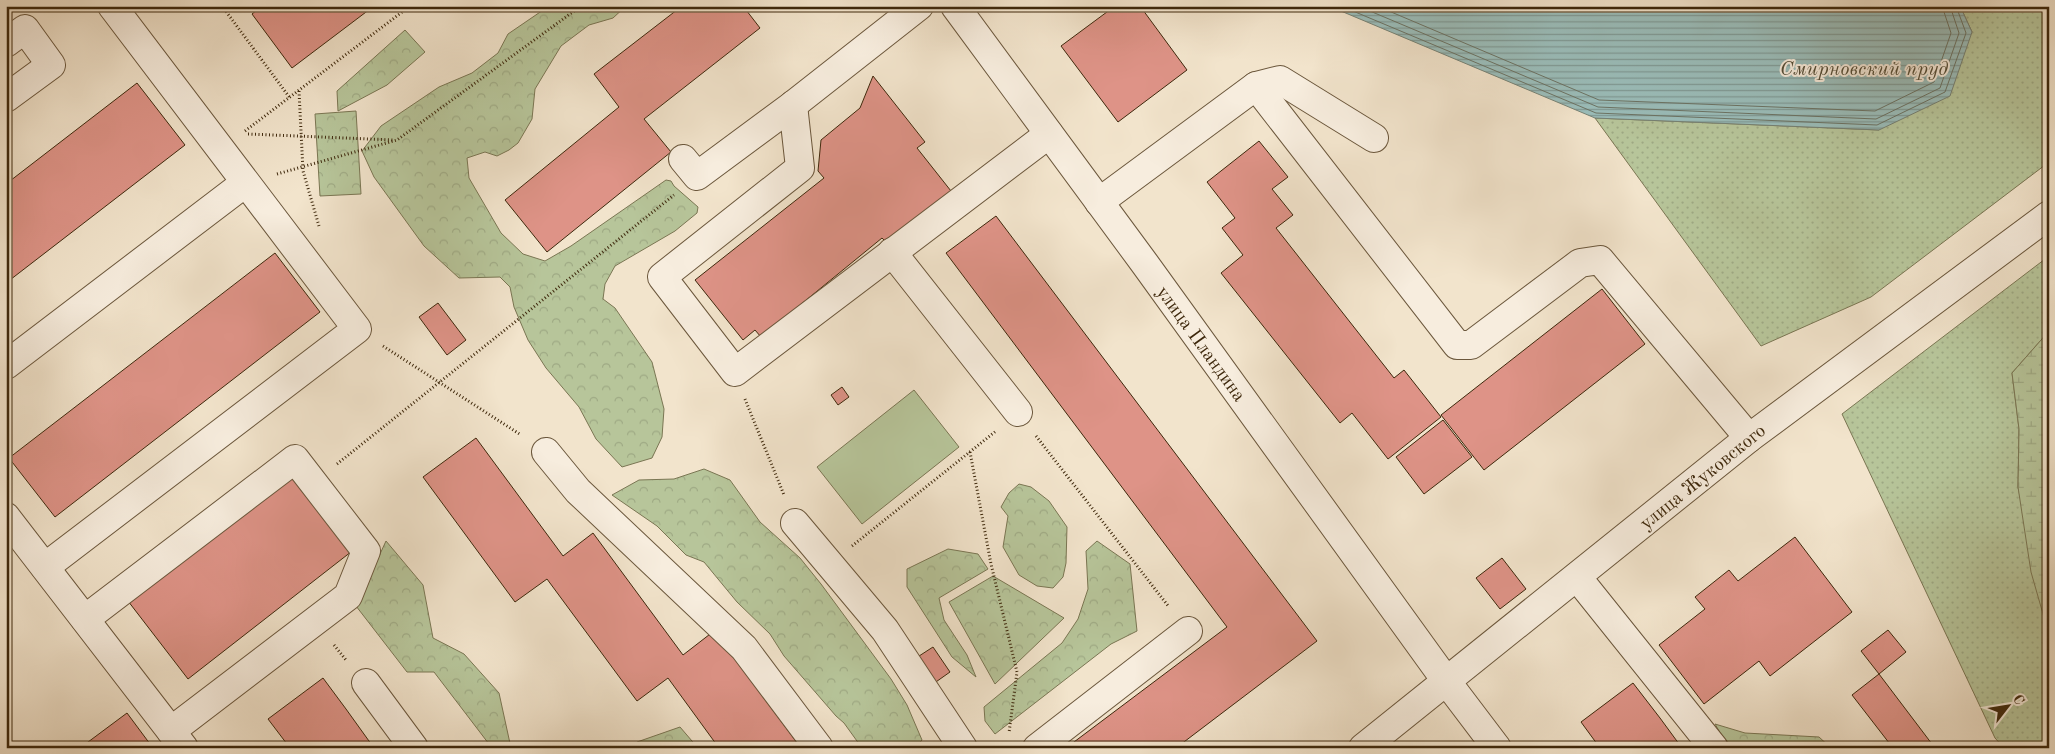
<svg xmlns="http://www.w3.org/2000/svg" width="2055" height="754" font-family="'Old Standard TT',serif">
  <style>
    .grass { fill: url(#grass-dots); stroke: #7a7653 }
    .forest { fill: url(#forest-crowns); stroke: #7a7653 }
    .wetland { fill: url(#wetland-marsh); stroke: #7a7653 }
    .garden { fill: #b7c59a; stroke: #7a7653 }
    .water { fill: url(#water-rules); stroke: #768275 }
    .lines { fill: none; stroke-linecap: round; stroke-linejoin: round }
    .shore { stroke: #6c7364; stroke-width: 1 }
    .building { fill: #de9387; stroke: #3e280c }
    .minor-casing { stroke: #6b573c; stroke-width: 30 }
    .path { stroke: #3e280c; stroke-width: 3; stroke-dasharray: 1 2.5; stroke-linecap: butt }
    .minor { stroke: #f7edde; stroke-width: 28 }
    .labels { text-anchor: middle; stroke-width: 4; stroke-linejoin: round; paint-order: stroke }
    .street-label { font-size: 19px; fill: #3e280c; stroke: #f7edde }
    .water-label { font-size: 20px; font-style: italic; fill: #554e38; stroke: #f7edde }
  </style>
  <defs>
    <pattern id="grass-dots" width="8" height="8" patternUnits="userSpaceOnUse" patternTransform="scale(1.25)"><rect width="8" height="8" fill="#b7c59a"/><path d="M2 2h.1M6 6h.1" fill="none" stroke="#9ea984" stroke-width="1.8" stroke-linecap="round"/></pattern>
    <pattern id="forest-crowns" width="20" height="18" patternUnits="userSpaceOnUse" patternTransform="scale(1.25)"><rect width="20" height="18" fill="#b7c59a"/><path d="M2 6a3 3 0 1 1 6 0M12 15a3 3 0 1 1 6 0" fill="none" stroke="#9ea984"/></pattern>
    <pattern id="wetland-marsh" width="20" height="14" patternUnits="userSpaceOnUse" patternTransform="scale(1.25)"><rect width="20" height="14" fill="#b7c59a"/><path d="M1 5h8M5 5V1M11 12h8M15 12V8" fill="none" stroke="#9ea984"/></pattern>
    <pattern id="water-rules" width="6" height="5" patternUnits="userSpaceOnUse" patternTransform="scale(1.25)"><rect width="6" height="5" fill="#9bbebb"/><path d="M0 2.5h6" fill="none" stroke="#809a96"/></pattern>
  </defs>
  <rect width="100%" height="100%" fill="#f2e4cc"/>
  <filter id="stains"><feTurbulence type="fractalNoise" baseFrequency=".004" numOctaves="4"/><feColorMatrix values="0 0 0 0 .2 0 0 0 0 .09 0 0 0 0 .02 0 0 0 .5 -.17"/></filter>
  <radialGradient id="worn" r=".72"><stop offset=".6" stop-color="#630" stop-opacity="0"/><stop offset="1" stop-color="#630" stop-opacity=".3"/></radialGradient>
  <g class="grass">
    <polygon points="1960,6 2049,6 2049,162 1871,297 1761,346 1595,118 1879,130 1972,32"/>
    <polygon points="2049,256 2049,331 2012,373 2019,429 2018,487 2049,635 2049,748 2004,748 1995,738 1842,414"/>
  </g>
  <g class="forest">
    <polygon points="549,6 626,6 613,18 589,25 561,46 535,89 532,119 518,143 509,150 497,156 485,152 467,158 469,178 501,233 523,254 545,261 571,246 666,180 671,181 674,186 698,207 697,213 675,231 615,266 605,284 603,299 615,308 652,362 664,409 662,437 652,458 622,467 596,439 579,407 546,368 528,340 514,307 510,287 500,277 459,278 424,246 374,177 362,151 381,126 439,87 472,73 498,53 508,34"/>
    <polygon points="405,30 425,52 387,85 338,111 337,91"/>
    <polygon points="356,111 361,194 320,196 315,114"/>
    <polygon points="704,469 730,480 760,522 800,558 821,584 891,679 907,705 922,740 915,748 862,748 844,723 836,716 784,656 770,634 737,602 704,562 686,555 657,526 612,495 639,480 674,479"/>
    <polygon points="1019,484 1031,487 1049,501 1067,527 1066,563 1063,577 1053,588 1037,586 1019,575 1003,547 1008,516 1001,507 1009,493"/>
    <polygon points="386,541 423,585 433,638 464,654 499,693 511,748 492,748 434,672 407,672 356,606"/>
    <polygon points="1097,541 1130,564 1137,631 1111,644 995,734 985,721 984,707 1062,643 1078,619 1088,589 1086,551"/>
    <polygon points="948,549 978,554 988,569 939,598 944,620 967,655 976,677 952,657 907,587 907,569"/>
    <polygon points="993,576 1064,618 995,684 949,602"/>
    <polygon points="1715,724 1745,733 1819,737 1831,748 1729,748"/>
    <polygon points="680,727 698,748 639,748 637,742"/>
  </g>
  <polygon class="wetland" points="2049,331 2049,635 2031,572 2018,487 2019,429 2012,373"/>
  <polygon class="garden" points="914,390 959,447 862,524 817,467"/>
  <polygon class="water" points="1329,6 1960,6 1972,32 1950,96 1879,130 1595,118"/>
  <g class="lines">
    <g class="shore">
      <polyline points="1341,6 1596,113 1877,125 1945,92 1966,33 1956,6"/>
      <polyline points="1358,6 1598,107 1876,119 1940,88 1959,33 1950,6"/>
      <polyline points="1377,6 1599,100 1875,111 1934,82 1951,33 1942,6"/>
    </g>
  </g>
  <g class="building">
    <polygon points="262,6 374,6 292,68 252,14"/>
    <polygon points="682,6 743,6 760,28 644,119 671,152 547,252 505,200 619,107 594,74"/>
    <polygon points="1115,6 1140,6 1187,70 1118,122 1061,46"/>
    <polygon points="873,76 925,142 917,148 951,191 886,242 882,238 761,337 755,330 743,340 695,280 824,178 818,171 821,140 860,108"/>
    <polygon points="137,83 185,145 6,283 6,184"/>
    <polygon points="1259,141 1288,177 1272,189 1293,215 1276,228 1394,378 1404,370 1441,417 1388,459 1352,413 1340,423 1221,273 1243,255 1222,228 1235,218 1207,182"/>
    <polygon points="996,216 1317,641 1176,748 1066,748 1227,627 946,253"/>
    <polygon points="275,253 320,312 55,517 9,458"/>
    <polygon points="1602,289 1645,344 1484,470 1441,415"/>
    <polygon points="438,303 466,340 447,355 419,317"/>
    <polygon points="842,387 849,397 838,405 831,395"/>
    <polygon points="1443,420 1472,457 1424,494 1396,457"/>
    <polygon points="476,438 563,556 593,533 683,655 714,631 801,748 719,748 668,678 637,701 547,579 515,602 423,477"/>
    <polygon points="295,471 356,548 188,679 128,601"/>
    <polygon points="1795,537 1852,612 1770,676 1759,661 1704,704 1659,645 1705,609 1695,597 1729,570 1738,581"/>
    <polygon points="1502,558 1526,589 1500,609 1476,578"/>
    <polygon points="1888,630 1906,652 1879,674 1861,651"/>
    <polygon points="933,647 950,672 933,684 916,658"/>
    <polygon points="1879,674 1935,748 1893,748 1852,695"/>
    <polygon points="323,678 346,709 374,748 290,748 268,719"/>
    <polygon points="1633,683 1660,718 1682,748 1600,748 1581,722"/>
    <polygon points="127,713 153,748 80,748"/>
  </g>
  <g class="lines">
    <defs>
      <g id="minor">
        <polyline points="955,6 1145,264 1447,682 1497,748"/>
        <polyline points="6,43 25,29 51,65 6,98"/>
        <polyline points="1256,86 1457,345 1471,345 1580,263 1600,260 1749,438"/>
        <polyline points="793,105 800,168 662,277 735,372 1049,134"/>
        <polyline points="683,159 697,176 793,105 919,6"/>
        <polyline points="1099,202 1256,86 1280,80 1374,138"/>
        <polyline points="892,252 1018,412"/>
        <polyline points="6,365 245,183"/>
        <polyline points="546,452 578,491 744,648 819,748"/>
        <polyline points="6,517 184,748"/>
        <polyline points="795,523 885,630 963,748"/>
        <polyline points="45,567 357,329 112,6"/>
        <polyline points="1577,577 1714,748"/>
        <polyline points="85,619 295,459 366,551 348,596 171,731"/>
        <polyline points="366,683 414,748"/>
        <polyline points="1037,748 1188,631"/>
        <polyline points="1363,748 1749,438 2049,215"/>
      </g>
    </defs>
    <use href="#minor" class="minor-casing"/>
    <g class="path">
      <polyline points="222,6 290,98"/>
      <polyline points="299,91 303,171 319,226"/>
      <polyline points="245,131 410,6"/>
      <polyline points="248,134 394,140"/>
      <polyline points="277,174 397,140 581,6"/>
      <polyline points="383,346 521,435"/>
      <polyline points="745,399 784,495"/>
      <polyline points="1036,436 1169,607"/>
      <polyline points="970,452 991,564 1017,672 1009,733"/>
      <polyline points="337,464 674,195"/>
      <polyline points="852,546 996,431"/>
      <polyline points="334,645 346,660"/>
    </g>
    <use href="#minor" class="minor"/>
  </g>
  <g class="labels">
    <g class="street-label">
      <text transform="translate(1202 343) rotate(54)" y="7">улица Пландина</text>
      <text transform="translate(1702 476) rotate(-39)" y="7">улица Жуковского</text>
    </g>
    <g class="water-label">
      <text x="1864" y="75">Смирновский пруд</text>
    </g>
  </g>
  <rect width="2055" height="754" fill="none" stroke="#f2e4cc" stroke-width="25"/>
  <rect x="8" y="8" width="2040" height="739" fill="none" stroke="#3e280c" stroke-width="2.5"/>
  <rect x="12" y="12" width="2030" height="729" fill="none" stroke="#3e280c"/>
  <g transform="translate(2008 706) rotate(59)" stroke="#f7edde" stroke-width="4" paint-order="stroke">
  <path d="M0-4L9 19L0 12L-9 19Z" fill="#3e280c"/>
  <text y="-8" font-size="14" font-weight="bold" text-anchor="middle" fill="#3e280c">С</text>
  </g>
  <rect width="100%" height="100%" filter="url(#stains)"/>
  <rect width="100%" height="100%" fill="url(#worn)"/>
</svg>
